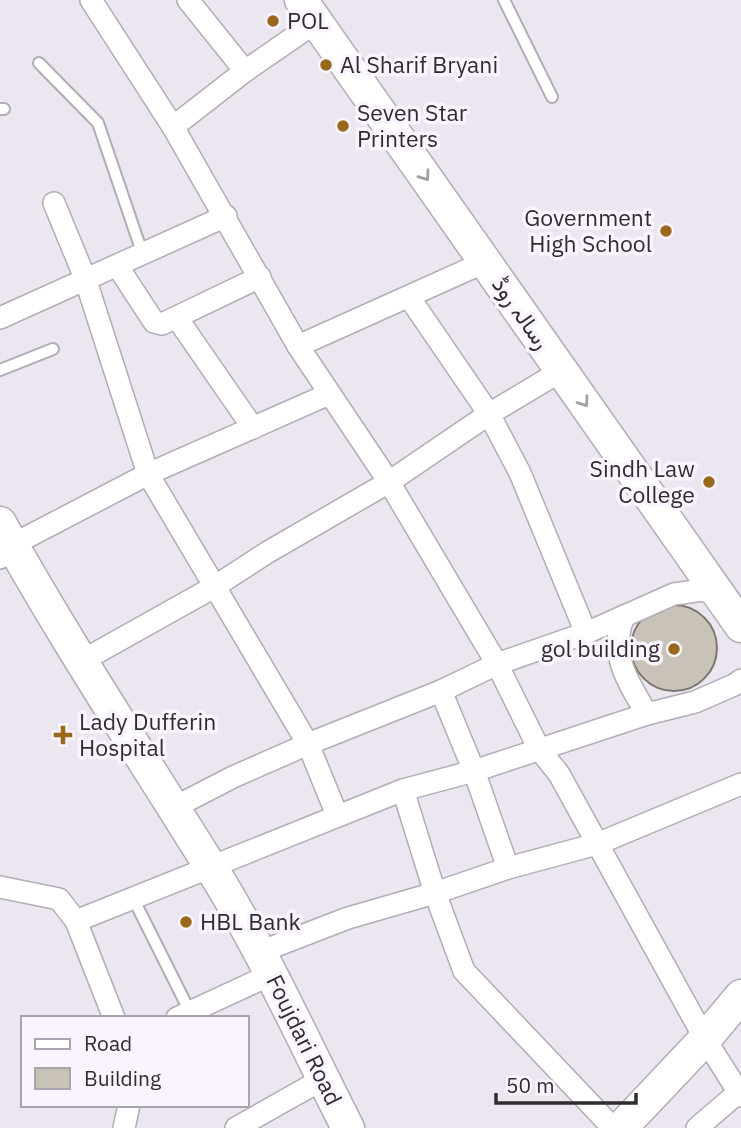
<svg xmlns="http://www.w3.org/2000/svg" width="741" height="1128" font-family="'IBM Plex Sans',Vazirmatn,sans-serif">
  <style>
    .building { fill: #c9c2b9; stroke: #7e776e; stroke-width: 2 }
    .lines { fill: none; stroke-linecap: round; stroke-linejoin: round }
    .lane-casing { stroke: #b1acb5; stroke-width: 14 }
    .street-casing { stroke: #b1acb5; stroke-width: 24 }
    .secondary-casing { stroke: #b1acb5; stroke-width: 35 }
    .lane { stroke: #fff; stroke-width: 10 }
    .street { stroke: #fff; stroke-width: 21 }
    .secondary { stroke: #fff; stroke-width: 32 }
    .oneway { stroke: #a1a0a2 }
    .poi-dot { fill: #99681b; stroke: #f9f4fe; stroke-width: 2.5 }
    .labels { text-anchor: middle; stroke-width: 7; stroke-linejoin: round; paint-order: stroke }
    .poi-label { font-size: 23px; fill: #2f2d31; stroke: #f9f4fe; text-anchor: start }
    .street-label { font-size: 23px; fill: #2f2d31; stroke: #f9f4fe }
  </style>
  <rect width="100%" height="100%" fill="#ece6f1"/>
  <circle class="building" cx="674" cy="648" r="43"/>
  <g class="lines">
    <defs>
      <g id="lane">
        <polyline points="504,0 552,97"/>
        <polyline points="39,63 98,123 143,255"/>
        <polyline points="0,109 4,109"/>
        <polyline points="0,370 53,349"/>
        <polyline points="133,898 190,1012"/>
      </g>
      <g id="street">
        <polyline points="91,0 173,127 298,346 389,482 497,664 539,749 559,774 705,1039 741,1096"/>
        <polyline points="188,0 245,71"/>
        <polyline points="173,127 245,71 316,22"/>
        <polyline points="54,203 85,278 148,474 308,744 337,815"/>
        <polyline points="118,267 154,322 162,324 260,277"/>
        <polyline points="409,297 489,414 520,473 586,633"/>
        <polyline points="0,318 226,216"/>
        <polyline points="177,318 253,428"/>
        <polyline points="298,346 485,262"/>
        <polyline points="0,558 12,545 148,474 329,394"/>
        <path d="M 624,616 C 608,653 628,682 647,714"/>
        <polyline points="80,662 214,587 268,552 389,482 489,414 561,371"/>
        <polyline points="441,691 474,771 508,868"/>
        <polyline points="403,790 435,893 464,971 613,1128"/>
        <polyline points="173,808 233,777 308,744 441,691 497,664 586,633 674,594 703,590 720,597"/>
        <polyline points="0,887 59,899 76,921 114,1018"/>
        <polyline points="76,921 403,790 474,771 647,714 695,702 734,685 741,680"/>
        <polyline points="260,952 348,918 435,893 508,868 597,844 741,784"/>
        <polyline points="177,1018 272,974"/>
        <polyline points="124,1128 129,1105"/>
        <polyline points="236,1128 323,1079"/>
        <polyline points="697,1128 739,1092"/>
      </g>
      <g id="secondary">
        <polyline points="301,0 741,626"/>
        <path d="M 0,523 C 65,640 139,752 210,866 C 263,950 303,1040 348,1128"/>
        <polyline points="621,1128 705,1039 741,996"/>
      </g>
    </defs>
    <use href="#lane" class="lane-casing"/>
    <use href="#street" class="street-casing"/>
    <use href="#secondary" class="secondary-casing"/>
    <use href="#lane" class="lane"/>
    <use href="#street" class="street"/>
    <use href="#secondary" class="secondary"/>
  </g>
  <defs><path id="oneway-chevron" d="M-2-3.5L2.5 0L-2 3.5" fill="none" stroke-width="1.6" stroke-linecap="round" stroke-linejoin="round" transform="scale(1.75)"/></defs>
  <g class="oneway">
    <use href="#oneway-chevron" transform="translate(425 176) rotate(55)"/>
    <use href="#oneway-chevron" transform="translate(584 402) rotate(55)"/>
  </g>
  <g class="poi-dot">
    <circle cx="273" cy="21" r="7"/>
    <circle cx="326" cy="65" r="7"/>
    <circle cx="343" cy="126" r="7"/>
    <circle cx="666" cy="231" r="7"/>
    <circle cx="709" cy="482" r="7"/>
    <circle cx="674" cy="649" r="7"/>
    <path d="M59.5 724.5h7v7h7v7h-7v7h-7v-7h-7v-7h7z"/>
    <circle cx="186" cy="922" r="7"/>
  </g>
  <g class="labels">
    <g class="poi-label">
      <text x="287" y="29">POL</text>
      <text x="340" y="73">Al Sharif Bryani</text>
      <text x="357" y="121">Seven Star<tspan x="357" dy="26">Printers</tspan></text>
      <text x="652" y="226" text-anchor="end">Government<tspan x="652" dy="26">High School</tspan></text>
      <text x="695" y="477" text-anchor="end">Sindh Law<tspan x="695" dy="26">College</tspan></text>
      <text x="660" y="657" text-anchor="end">gol building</text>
      <text x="79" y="730">Lady Dufferin<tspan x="79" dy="26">Hospital</tspan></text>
      <text x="200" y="930">HBL Bank</text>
    </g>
    <g class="street-label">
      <text transform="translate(521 313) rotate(55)" y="8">رسالہ روڈ</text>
      <text transform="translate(304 1040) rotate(64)" y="8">Foujdari Road</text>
    </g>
  </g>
  <rect x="21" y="1016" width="228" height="91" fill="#f9f4fe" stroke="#a8a4ac" stroke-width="2"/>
  <rect x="35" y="1039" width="35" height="10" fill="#ffffff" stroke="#a8a4ac" stroke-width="2"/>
  <text x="84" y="1051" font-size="21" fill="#2f2d31">Road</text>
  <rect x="35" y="1068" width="35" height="21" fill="#c9c2b9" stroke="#a8a4ac" stroke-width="2"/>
  <text x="84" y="1086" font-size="21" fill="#2f2d31">Building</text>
  <path d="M496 1093v10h140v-10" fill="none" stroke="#2f2d31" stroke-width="3.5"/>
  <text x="506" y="1093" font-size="21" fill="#2f2d31" stroke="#f9f4fe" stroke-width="5" paint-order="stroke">50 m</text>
</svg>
